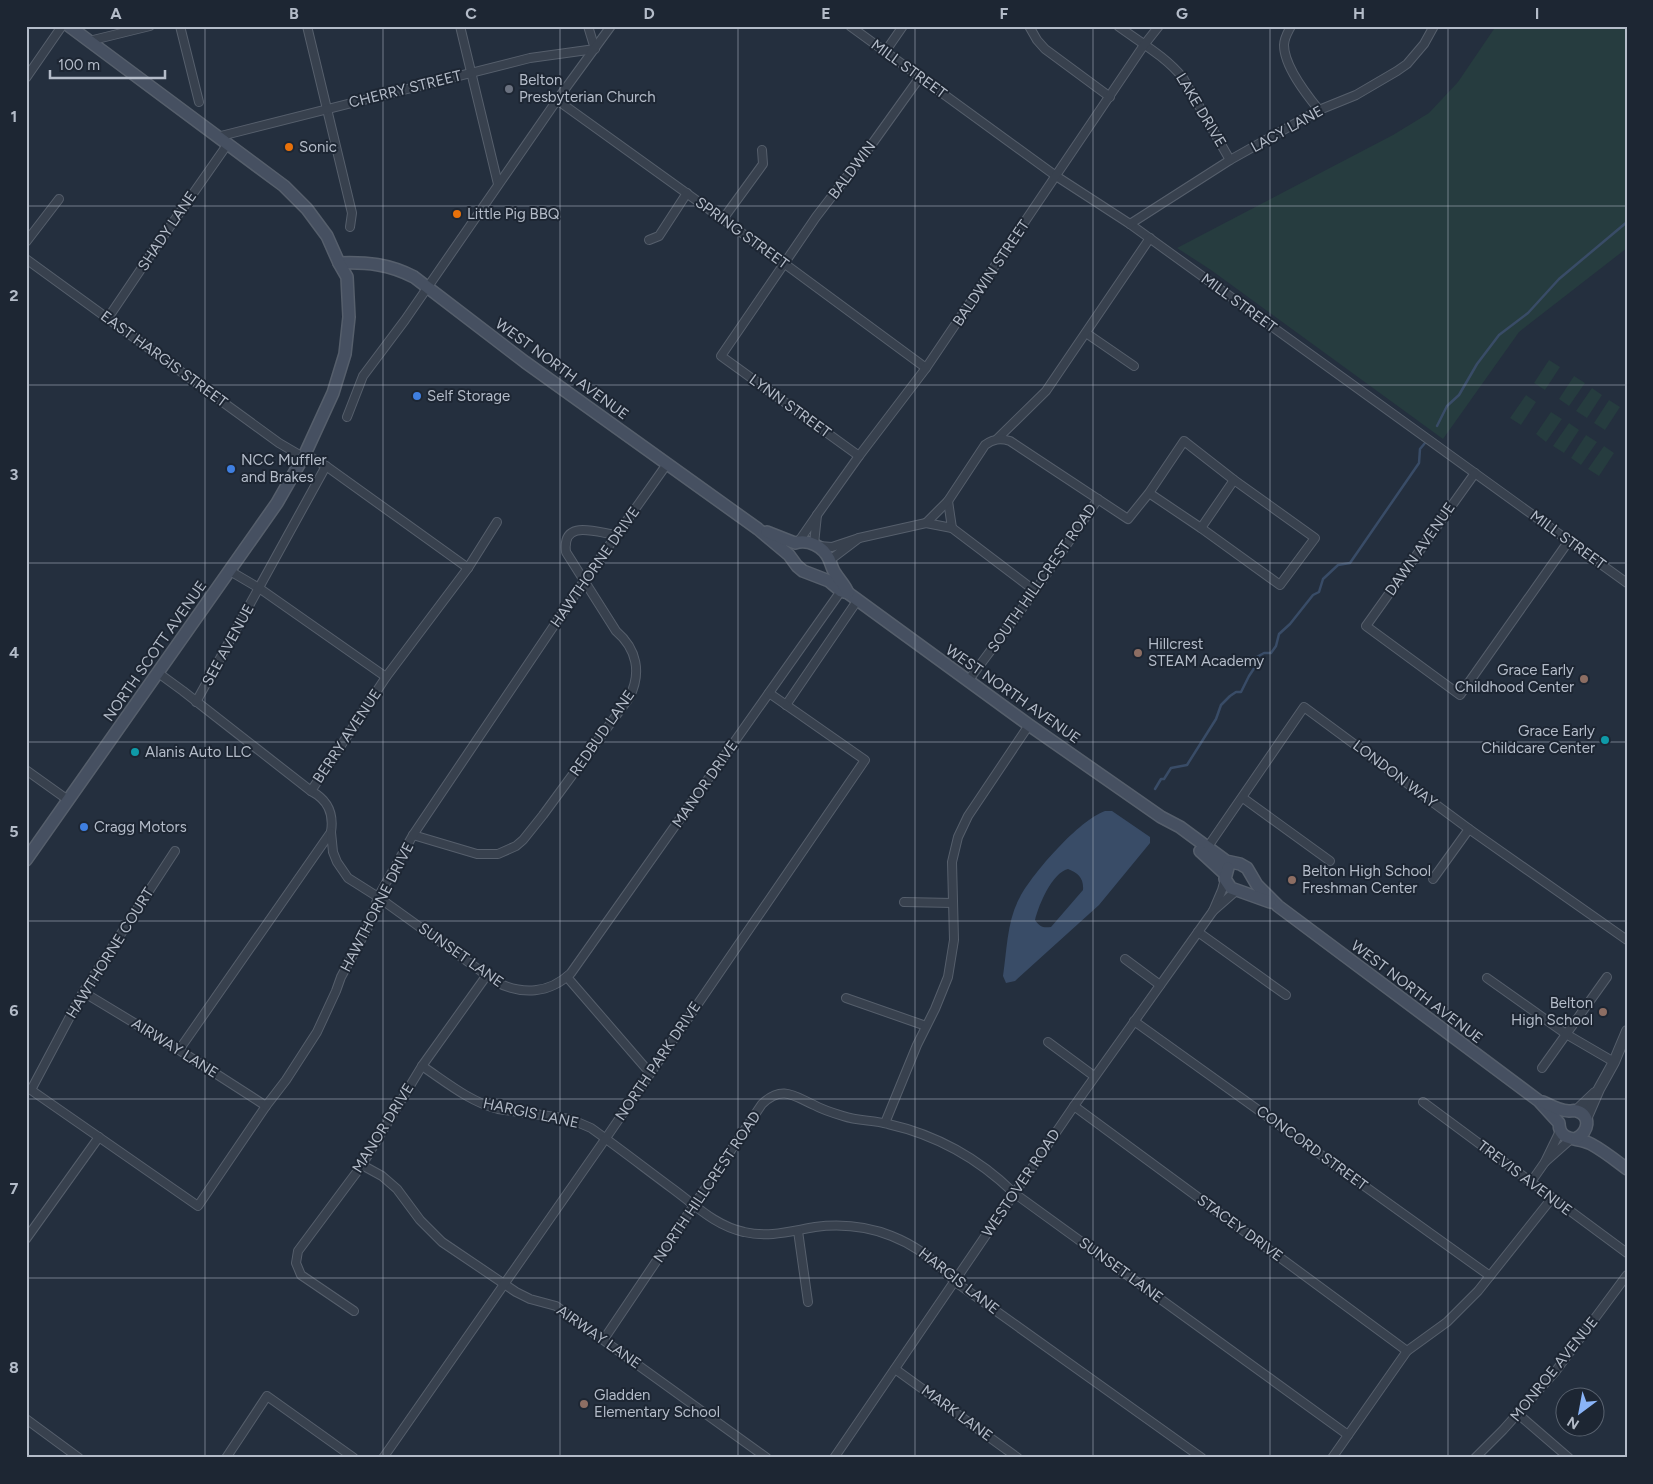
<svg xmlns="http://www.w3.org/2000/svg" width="1653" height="1484" font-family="Figtree,sans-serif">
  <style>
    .green { fill: #263c3f }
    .water { fill: #394c67; fill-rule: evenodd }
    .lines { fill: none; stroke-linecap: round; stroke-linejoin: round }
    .stream { stroke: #394c67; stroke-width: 2.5 }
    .minor-casing { stroke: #565f6c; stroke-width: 10 }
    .tertiary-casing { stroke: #565f6c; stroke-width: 12 }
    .secondary-casing { stroke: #565f6c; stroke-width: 14 }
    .minor { stroke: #38414e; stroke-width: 8 }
    .tertiary { stroke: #38414e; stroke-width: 10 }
    .secondary { stroke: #465061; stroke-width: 11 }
    .grid { fill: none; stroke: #b4bcc9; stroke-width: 1; stroke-opacity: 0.55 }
    .worship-dot { fill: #6b7280; stroke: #1d2633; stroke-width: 2 }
    .food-dot { fill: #e8710a; stroke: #1d2633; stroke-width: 2 }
    .shop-dot { fill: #3f7fe0; stroke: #1d2633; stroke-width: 2 }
    .education-dot { fill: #8d6e63; stroke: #1d2633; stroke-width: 2 }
    .culture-dot { fill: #0f9aa8; stroke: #1d2633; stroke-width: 2 }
    .labels { text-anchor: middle; stroke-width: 4; stroke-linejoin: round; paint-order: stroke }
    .street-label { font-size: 15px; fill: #b4bcc9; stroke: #1d2633 }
    .poi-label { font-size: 15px; fill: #b4bcc9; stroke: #1d2633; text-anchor: start }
    .neatline { fill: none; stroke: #b4bcc9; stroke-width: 2 }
    .grid-label { font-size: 16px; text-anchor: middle; font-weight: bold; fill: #b4bcc9 }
  </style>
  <rect width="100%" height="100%" fill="#242f3e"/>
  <g class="green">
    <polygon points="1496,26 1627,26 1627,248 1519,332 1443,439 1211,270 1177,248 1393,135 1429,113 1458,82"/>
    <polygon points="1549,360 1560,367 1545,390 1534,383"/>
    <polygon points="1574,376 1585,383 1569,406 1559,399"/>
    <polygon points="1592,388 1602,395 1587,418 1576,411"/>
    <polygon points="1526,395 1536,402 1521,425 1510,418"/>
    <polygon points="1609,400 1620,407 1605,430 1594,423"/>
    <polygon points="1551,412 1562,419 1546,442 1536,434"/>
    <polygon points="1569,423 1579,430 1564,453 1553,446"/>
    <polygon points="1586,435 1597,442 1581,465 1571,458"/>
    <polygon points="1604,446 1614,453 1599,476 1588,469"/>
  </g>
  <path class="water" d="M 1105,811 L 1112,811 L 1150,837 L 1150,843 L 1099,905 L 1015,981 L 1006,983 L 1003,976 C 1007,950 1007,920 1020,897 C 1033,873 1079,820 1105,811 ZM 1068,869 C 1078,873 1084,878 1083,890 L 1051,927 C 1043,928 1040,927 1035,920 C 1039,904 1052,873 1068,869 Z"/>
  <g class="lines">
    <g class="stream">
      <polyline points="1437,426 1447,406 1459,395 1477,364 1499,335 1528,313 1559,279 1627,222"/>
      <polyline points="1155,789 1161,779 1164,779 1171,768 1187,765 1216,719 1221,705 1230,696 1236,692 1241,692 1249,676 1255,667 1255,658 1264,653 1271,653 1276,646 1279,634 1290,624 1313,595 1319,592 1323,579 1338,565 1350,563 1419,463 1420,449 1425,443"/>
    </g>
    <defs>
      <g id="minor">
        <polyline points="180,26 199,102"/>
        <polyline points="307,26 352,213 350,227"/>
        <polyline points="460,26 498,184"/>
        <polyline points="850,26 1056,176 1130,224 1627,583"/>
        <polyline points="1029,26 1037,40 1045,49 1110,97"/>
        <path d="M 1118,26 C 1141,43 1165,56 1183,78 L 1230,160"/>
        <path d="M 1291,26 C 1288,32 1284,38 1284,45 C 1284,66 1306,94 1319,110"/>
        <polyline points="89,41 150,26"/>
        <polyline points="885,52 903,26"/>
        <polyline points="26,78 62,26"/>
        <polyline points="557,100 785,264 926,368"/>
        <polyline points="217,137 530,58 595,49 588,26"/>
        <polyline points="723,219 763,164 762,150"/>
        <polyline points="1130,224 1230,160 1319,110 1356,95 1397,71 1407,64 1424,44 1434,26"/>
        <polyline points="649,240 659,236 687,193"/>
        <polyline points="26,242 59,199"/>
        <polyline points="26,259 279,443 303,457"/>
        <polyline points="108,318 162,238 227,145"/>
        <polyline points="1086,333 1134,366"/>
        <polyline points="347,417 363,376 405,320 557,100 611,26"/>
        <polyline points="997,439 1046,391 1150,238"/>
        <polyline points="305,454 326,466 468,568"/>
        <polyline points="859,456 721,356 816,217 872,144 920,77"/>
        <polyline points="1475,473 1366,626 1460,695 1568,542"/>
        <polyline points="948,501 952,528"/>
        <polyline points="817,515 859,456 926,368 1144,45 1159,26"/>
        <path d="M 926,523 L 948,501 L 985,445 C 993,439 1000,438 1010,441 L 1128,519 L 1149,493 L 1184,441 L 1234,480 L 1315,538 L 1280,585 L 1201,528 L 1149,493"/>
        <polyline points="1201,528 1234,480"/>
        <polyline points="859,538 926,523 952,528 1035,591"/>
        <polyline points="799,541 817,515 814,544"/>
        <polyline points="819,546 832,547 859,538 830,560"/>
        <polyline points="230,571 259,588 386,677"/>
        <path d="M 157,672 L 183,691 L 311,791 C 328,800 334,813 331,832 L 179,1050"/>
        <polyline points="968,681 1035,591 1098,499"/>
        <polyline points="196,702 326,466"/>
        <polyline points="786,705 857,601"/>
        <polyline points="26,770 68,800"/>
        <polyline points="311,791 386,677 468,568 497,522"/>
        <polyline points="1243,798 1330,861"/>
        <path d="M 331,832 L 333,852 L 337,862 L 348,878 L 378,897 L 496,982 C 522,995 549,994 571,973 L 841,591"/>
        <path d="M 413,835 L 477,854 L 498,854 L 516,846 L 523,840 L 543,815 L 629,698 C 642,673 637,649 616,631 L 566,552 C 562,519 595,532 616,535"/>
        <polyline points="1207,848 1304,707 1469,829 1627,940"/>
        <polyline points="175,851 83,992 31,1090 198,1206 266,1106 286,1080 317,1032 336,991 341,977 368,927 378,897 413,835 584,581 667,464"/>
        <polyline points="1433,879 1469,829"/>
        <polyline points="904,902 953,903"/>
        <polyline points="1213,911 1222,890 1225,879"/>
        <polyline points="1198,932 1286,995"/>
        <polyline points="1125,959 1160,985"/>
        <polyline points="567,977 650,1073"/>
        <polyline points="1487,978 1566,1034 1614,1062"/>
        <polyline points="83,992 179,1050 266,1106"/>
        <polyline points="846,998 926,1026"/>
        <polyline points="1134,1021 1490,1276"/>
        <polyline points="1048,1042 1094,1076"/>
        <path d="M 422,1066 C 446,1082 470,1102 498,1109 L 570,1119 L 591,1128 C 619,1148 646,1169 673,1189 C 696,1206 716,1226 744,1232 C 769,1238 791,1231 815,1227 C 870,1220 918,1240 954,1281 L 1202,1458"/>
        <polyline points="1542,1068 1607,977"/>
        <polyline points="1423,1102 1627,1253"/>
        <polyline points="1074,1106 1407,1351"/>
        <polyline points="885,1123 917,1045 935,1009 948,977 954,940 952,862 958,837 968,816 1029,725"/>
        <polyline points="1560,1131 1545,1162 1571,1139"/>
        <polyline points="362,1165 382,1176 397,1189 420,1220 442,1242 516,1292 530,1299 556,1306 767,1458"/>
        <polyline points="1531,1182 1545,1162"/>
        <polyline points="798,1231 808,1302"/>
        <polyline points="26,1239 99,1137"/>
        <polyline points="354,1311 301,1275 296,1263 298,1251 362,1165 422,1066 487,975"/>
        <path d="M 604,1339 L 762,1104 C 782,1085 794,1096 814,1105 C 823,1110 833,1113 843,1116 C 858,1121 873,1120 888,1124 C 937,1135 978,1158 1014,1193 L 1348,1435"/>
        <polyline points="895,1369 1018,1458"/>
        <polyline points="1518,1414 1569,1458"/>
        <polyline points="26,1419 79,1458"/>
        <polyline points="226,1458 267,1396 354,1458"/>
        <polyline points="383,1458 606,1138 865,760 769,693"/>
        <polyline points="834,1458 1074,1106 1213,911 1237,890"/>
        <polyline points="1332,1458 1407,1351 1447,1322 1478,1291 1552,1198"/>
        <polyline points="1475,1458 1503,1430 1555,1372 1627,1275"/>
      </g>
      <g id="tertiary">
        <polyline points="1576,1111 1595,1093"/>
        <polyline points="1586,1119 1599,1089 1614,1062 1627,1031"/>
      </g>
      <g id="secondary">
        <path d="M 339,263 C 367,262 389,264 414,277 L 525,362 L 758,529 L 789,555 L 797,566 L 803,571 L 829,581 L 841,591 L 848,593 L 1029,725 L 1161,817 L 1180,827 L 1226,861 L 1240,864 L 1247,868 L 1257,885 L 1278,906 L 1539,1101 L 1559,1123 C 1559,1128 1560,1133 1565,1136 C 1571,1140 1582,1139 1591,1144 C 1604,1151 1615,1160 1627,1169"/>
        <path d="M 767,532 L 795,543 C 808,539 823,546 829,559 C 831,563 832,569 835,573 C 840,581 845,585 848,593"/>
        <polyline points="1200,851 1225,874"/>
        <polyline points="26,860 277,503 305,454 333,393 345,354 349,317 347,277 339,263 327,236 307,209 284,186 69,26"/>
        <polyline points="1228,868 1225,879 1231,888 1270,902"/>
        <path d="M 1543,1102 C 1551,1106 1560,1111 1569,1111 C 1575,1111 1572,1110 1577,1111 C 1592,1116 1588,1132 1577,1138"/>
      </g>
    </defs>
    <use href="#minor" class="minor-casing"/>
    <use href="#tertiary" class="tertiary-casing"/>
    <use href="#secondary" class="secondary-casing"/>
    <use href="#minor" class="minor"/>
    <use href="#tertiary" class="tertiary"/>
    <use href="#secondary" class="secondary"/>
  </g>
  <path class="grid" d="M 205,26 L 205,1458M 383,26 L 383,1458M 560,26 L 560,1458M 738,26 L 738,1458M 915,26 L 915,1458M 1093,26 L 1093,1458M 1270,26 L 1270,1458M 1448,26 L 1448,1458M 26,206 L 1627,206M 26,385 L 1627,385M 26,563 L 1627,563M 26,742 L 1627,742M 26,921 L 1627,921M 26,1099 L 1627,1099M 26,1278 L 1627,1278"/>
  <circle class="worship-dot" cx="509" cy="89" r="5"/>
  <g class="food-dot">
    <circle cx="289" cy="147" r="5"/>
    <circle cx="457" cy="214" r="5"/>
  </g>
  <g class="shop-dot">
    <circle cx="417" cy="396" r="5"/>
    <circle cx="231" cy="469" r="5"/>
    <circle cx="84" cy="827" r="5"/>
  </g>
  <g class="education-dot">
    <circle cx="1138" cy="653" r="5"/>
    <circle cx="1584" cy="679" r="5"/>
    <circle cx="1292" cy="880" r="5"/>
    <circle cx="1603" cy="1012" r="5"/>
    <circle cx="584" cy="1404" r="5"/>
  </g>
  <g class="culture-dot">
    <circle cx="1605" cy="740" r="5"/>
    <circle cx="135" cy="752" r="5"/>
  </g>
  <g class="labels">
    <g class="street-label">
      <text transform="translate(909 69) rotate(36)" y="5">MILL STREET</text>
      <text transform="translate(405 89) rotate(-14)" y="5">CHERRY STREET</text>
      <text transform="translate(1201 110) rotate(59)" y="5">LAKE DRIVE</text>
      <text transform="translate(1287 129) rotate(-29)" y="5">LACY LANE</text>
      <text transform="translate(852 170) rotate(-53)" y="5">BALDWIN</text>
      <text transform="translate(167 231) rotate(-56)" y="5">SHADY LANE</text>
      <text transform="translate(742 233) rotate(36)" y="5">SPRING STREET</text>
      <text transform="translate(991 273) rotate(-56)" y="5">BALDWIN STREET</text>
      <text transform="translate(1239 303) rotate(36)" y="5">MILL STREET</text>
      <text transform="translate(164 359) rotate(36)" y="5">EAST HARGIS STREET</text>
      <text transform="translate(562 369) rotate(36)" y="5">WEST NORTH AVENUE</text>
      <text transform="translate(790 406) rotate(36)" y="5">LYNN STREET</text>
      <text transform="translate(1568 540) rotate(36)" y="5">MILL STREET</text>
      <text transform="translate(1420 549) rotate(-55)" y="5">DAWN AVENUE</text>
      <text transform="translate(595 567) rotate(-55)" y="5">HAWTHORNE DRIVE</text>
      <text transform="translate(1042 578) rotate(-55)" y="5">SOUTH HILLCREST ROAD</text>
      <text transform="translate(228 645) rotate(-61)" y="5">SEE AVENUE</text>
      <text transform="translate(155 651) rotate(-55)" y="5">NORTH SCOTT AVENUE</text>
      <text transform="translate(1013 694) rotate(35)" y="5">WEST NORTH AVENUE</text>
      <text transform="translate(602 733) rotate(-55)" y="5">REDBUD LANE</text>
      <text transform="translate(347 736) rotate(-56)" y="5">BERRY AVENUE</text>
      <text transform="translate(1395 774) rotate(37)" y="5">LONDON WAY</text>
      <text transform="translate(705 784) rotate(-55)" y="5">MANOR DRIVE</text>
      <text transform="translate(377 907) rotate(-63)" y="5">HAWTHORNE DRIVE</text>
      <text transform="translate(110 953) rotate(-58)" y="5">HAWTHORNE COURT</text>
      <text transform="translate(461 955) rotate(35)" y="5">SUNSET LANE</text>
      <text transform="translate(1417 992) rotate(37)" y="5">WEST NORTH AVENUE</text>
      <text transform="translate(175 1048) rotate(32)" y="5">AIRWAY LANE</text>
      <text transform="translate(658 1061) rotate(-56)" y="5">NORTH PARK DRIVE</text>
      <text transform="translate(531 1113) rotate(12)" y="5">HARGIS LANE</text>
      <text transform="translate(383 1128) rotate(-58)" y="5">MANOR DRIVE</text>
      <text transform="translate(1312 1148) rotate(36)" y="5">CONCORD STREET</text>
      <text transform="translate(1525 1178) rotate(37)" y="5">TREVIS AVENUE</text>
      <text transform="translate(1021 1183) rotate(-56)" y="5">WESTOVER ROAD</text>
      <text transform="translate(707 1187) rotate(-56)" y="5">NORTH HILLCREST ROAD</text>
      <text transform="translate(1240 1228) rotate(36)" y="5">STACEY DRIVE</text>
      <text transform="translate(1121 1270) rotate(36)" y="5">SUNSET LANE</text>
      <text transform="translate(959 1281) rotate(38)" y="5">HARGIS LANE</text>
      <text transform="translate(599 1337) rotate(35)" y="5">AIRWAY LANE</text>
      <text transform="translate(1554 1369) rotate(-51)" y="5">MONROE AVENUE</text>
      <text transform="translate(957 1413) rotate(36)" y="5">MARK LANE</text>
    </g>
    <g class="poi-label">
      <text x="519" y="85">Belton<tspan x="519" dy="17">Presbyterian Church</tspan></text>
      <text x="299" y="152">Sonic</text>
      <text x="467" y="219">Little Pig BBQ</text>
      <text x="427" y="401">Self Storage</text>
      <text x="241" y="465">NCC Muffler<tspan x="241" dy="17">and Brakes</tspan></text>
      <text x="1148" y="649">Hillcrest<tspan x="1148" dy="17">STEAM Academy</tspan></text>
      <text x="1574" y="675" text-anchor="end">Grace Early<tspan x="1574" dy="17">Childhood Center</tspan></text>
      <text x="1595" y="736" text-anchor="end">Grace Early<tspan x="1595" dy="17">Childcare Center</tspan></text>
      <text x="145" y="757">Alanis Auto LLC</text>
      <text x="94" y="832">Cragg Motors</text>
      <text x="1302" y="876">Belton High School<tspan x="1302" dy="17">Freshman Center</tspan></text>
      <text x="1593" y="1008" text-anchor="end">Belton<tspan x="1593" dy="17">High School</tspan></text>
      <text x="594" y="1400">Gladden<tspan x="594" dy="17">Elementary School</tspan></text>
    </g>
  </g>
  <rect width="1653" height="1484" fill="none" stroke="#1d2633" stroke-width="55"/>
  <g transform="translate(1580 1412) rotate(212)"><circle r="24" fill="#1d2633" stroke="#59626f"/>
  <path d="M0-4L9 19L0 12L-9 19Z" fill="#8ab4f8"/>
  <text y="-8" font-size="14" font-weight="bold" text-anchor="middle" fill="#b4bcc9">N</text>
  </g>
  <path d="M50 70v8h115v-8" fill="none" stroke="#b4bcc9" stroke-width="2.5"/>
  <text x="58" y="70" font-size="15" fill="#b4bcc9" stroke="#1d2633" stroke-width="4" paint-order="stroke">100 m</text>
  <rect x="28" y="28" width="1598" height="1428" class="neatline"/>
  <g class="grid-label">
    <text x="116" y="19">A</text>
    <text x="294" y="19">B</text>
    <text x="471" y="19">C</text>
    <text x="649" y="19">D</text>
    <text x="826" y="19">E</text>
    <text x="1004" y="19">F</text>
    <text x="1182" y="19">G</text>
    <text x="1359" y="19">H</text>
    <text x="1537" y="19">I</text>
    <text x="14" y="122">1</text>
    <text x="14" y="301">2</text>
    <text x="14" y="480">3</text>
    <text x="14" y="658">4</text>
    <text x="14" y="837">5</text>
    <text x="14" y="1016">6</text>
    <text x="14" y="1194">7</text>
    <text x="14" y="1373">8</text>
  </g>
</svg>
